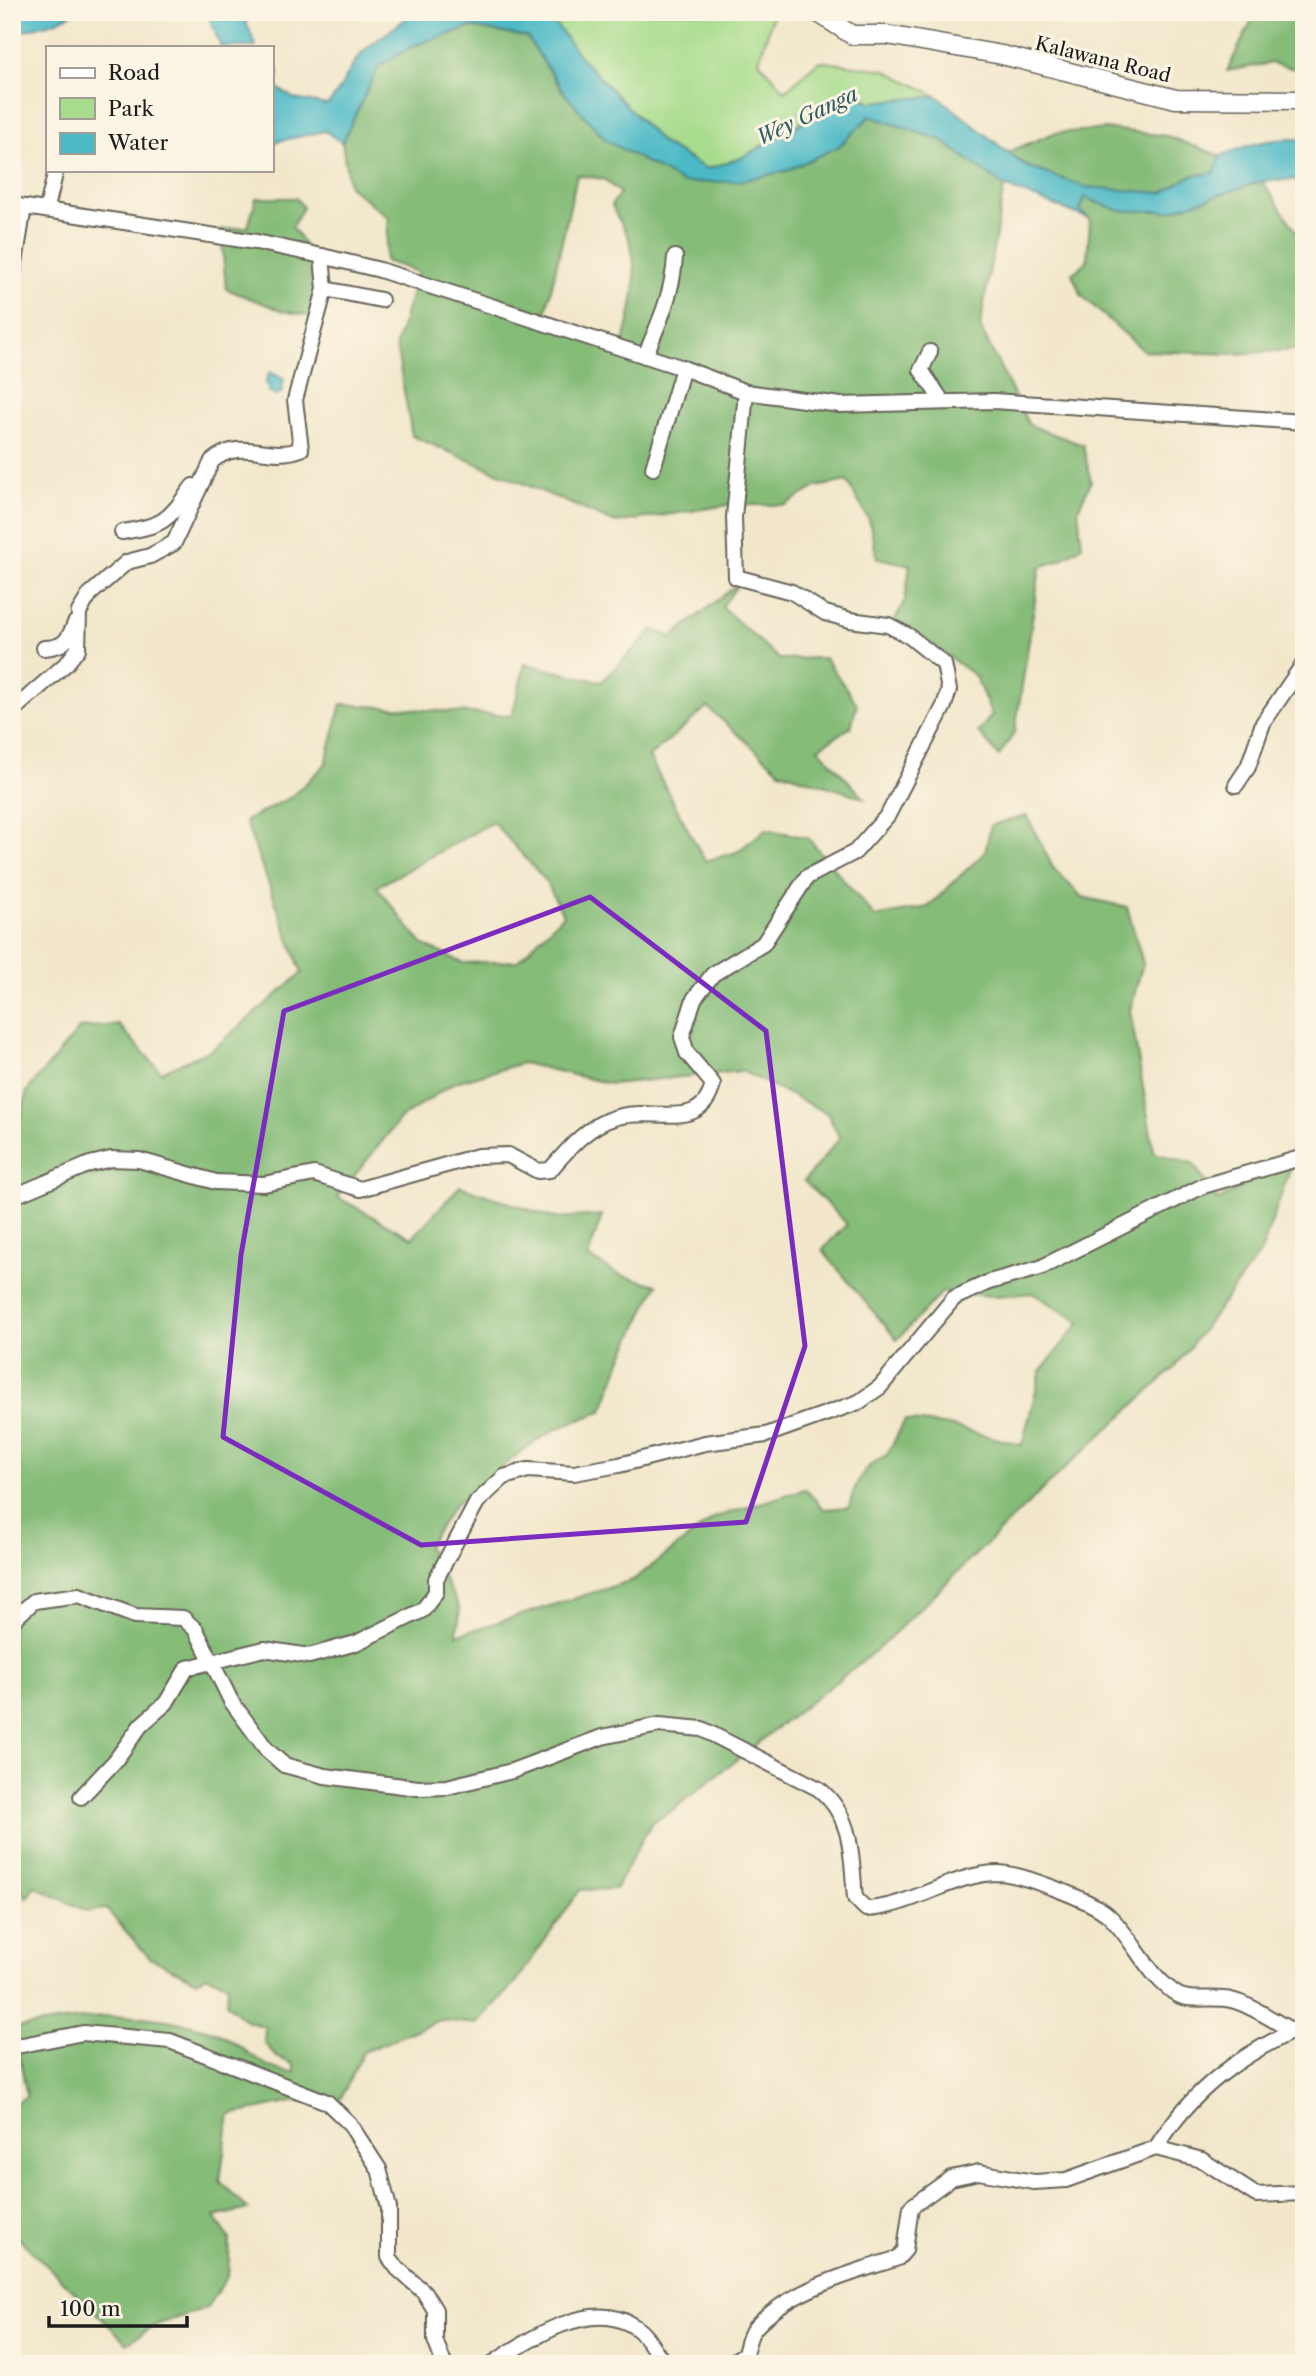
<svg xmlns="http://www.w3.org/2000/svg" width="1316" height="2376" font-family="'Libre Caslon Text',serif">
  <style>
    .green { fill: #a7dc8c; stroke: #627c54; stroke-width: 2 }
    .forest { fill: #85bc78; stroke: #506c4a; stroke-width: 2; fill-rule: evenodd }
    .water { fill: #4cb9c6; stroke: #346a71; stroke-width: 2 }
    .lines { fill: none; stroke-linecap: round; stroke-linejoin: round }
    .minor-casing { stroke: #676359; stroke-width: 18 }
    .major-casing { stroke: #676359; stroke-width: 21 }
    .minor { stroke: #fff; stroke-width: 14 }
    .major { stroke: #fff; stroke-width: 18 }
    .marked { fill: none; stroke: #7b2cbf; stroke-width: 5; stroke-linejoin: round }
    .labels { text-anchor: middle; stroke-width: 6; stroke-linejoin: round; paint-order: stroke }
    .street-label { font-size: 19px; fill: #1c1c1c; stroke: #fcf5e5 }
    .water-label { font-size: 21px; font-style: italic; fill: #2f5b60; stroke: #fcf5e5 }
  </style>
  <rect width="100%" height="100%" fill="#fcf5e5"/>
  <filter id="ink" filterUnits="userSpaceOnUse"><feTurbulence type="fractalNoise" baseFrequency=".0143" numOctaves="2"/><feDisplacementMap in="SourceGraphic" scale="14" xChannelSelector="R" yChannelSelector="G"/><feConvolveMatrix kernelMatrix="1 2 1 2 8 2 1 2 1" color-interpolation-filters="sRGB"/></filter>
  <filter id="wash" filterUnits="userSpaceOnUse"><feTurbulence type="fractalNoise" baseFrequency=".00686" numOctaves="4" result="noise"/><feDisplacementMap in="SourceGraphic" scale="28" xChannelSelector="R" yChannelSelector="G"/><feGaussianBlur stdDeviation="1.57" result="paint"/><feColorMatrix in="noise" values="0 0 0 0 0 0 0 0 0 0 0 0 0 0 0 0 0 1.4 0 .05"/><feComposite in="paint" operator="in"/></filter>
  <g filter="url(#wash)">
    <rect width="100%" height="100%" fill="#f2e7cb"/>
    <polygon class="green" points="534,12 774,12 759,61 785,91 819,61 885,70 937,96 819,111 741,158 707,169 661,142"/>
    <g class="forest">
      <polygon points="1256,12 1304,12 1304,71 1271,63 1227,71"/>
      <path d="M 470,27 L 527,37 L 563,92 L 606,140 L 683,183 L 838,147 L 869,116 L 941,140 L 1004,186 L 980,327 L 1029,425 L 1083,445 L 1091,482 L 1078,509 L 1082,546 L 1061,560 L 1040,567 L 1015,732 L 999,756 L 978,732 L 992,715 L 975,676 L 918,634 L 888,633 L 905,600 L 910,565 L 877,558 L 869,520 L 847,481 L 816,487 L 785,505 L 728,505 L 616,523 L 412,436 L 396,345 L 418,272 L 385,261 L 389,218 L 349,186 L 342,143 L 378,67 L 415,45 ZM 577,175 L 604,179 L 620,193 L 612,204 C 615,218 625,226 629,239 C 641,276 632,312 622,349 L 544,321 Z"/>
      <path d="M 1109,129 L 1167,136 L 1221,156 L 1214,174 C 1206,174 1195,174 1188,177 C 1179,182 1170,192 1160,193 C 1110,199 1047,183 1008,152 L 1054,133 Z"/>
      <polygon points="1262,181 1304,242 1304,349 1234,354 1144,351 1082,296 1072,274 1087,261 1090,220 1080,211 1083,197 1120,211 1169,211"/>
      <path d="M 256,198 L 296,198 L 303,207 L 292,227 C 320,262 315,275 311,316 L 283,311 L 226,289 L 221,230 L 248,227 Z"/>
      <path d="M 740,582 L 722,607 L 779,659 L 825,658 L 857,704 L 851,727 L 818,748 L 864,798 L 780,771 L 707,707 L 649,757 L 705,861 L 737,852 L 766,829 L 808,838 L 875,917 L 928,907 L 985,852 L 991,825 L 1027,816 L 1053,868 L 1082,897 L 1127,907 L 1143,963 L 1130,1010 L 1154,1153 L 1193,1163 L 1218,1200 L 1294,1158 L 1261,1252 L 1174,1368 L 1062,1471 L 879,1648 L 666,1815 L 652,1822 L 615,1889 L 580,1890 L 516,1982 L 477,2024 L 440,2020 L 363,2052 L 340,2100 L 293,2102 L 229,2115 L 220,2181 L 248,2209 L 215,2217 L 230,2239 L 228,2276 L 206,2308 L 156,2325 L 127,2343 L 12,2232 L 12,2105 L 27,2096 L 14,2028 C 90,2018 135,2007 210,2030 C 239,2039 264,2075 295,2072 L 293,2064 L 277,2057 L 264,2043 L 265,2027 L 246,2021 L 227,2004 L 228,1985 L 207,1975 L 196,1981 L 150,1958 L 106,1909 L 86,1911 L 34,1886 L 27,1899 L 12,1878 L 12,1155 L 27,1091 L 80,1028 L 119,1025 L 161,1072 L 213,1049 L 302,973 L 245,821 L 291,797 L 325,765 L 341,704 L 512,716 L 525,664 L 601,682 L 653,630 L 672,637 ZM 493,822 L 546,881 L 563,915 L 518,961 L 463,963 L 422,944 L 377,887 ZM 523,1063 L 611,1084 L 742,1071 L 827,1113 L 840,1138 L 804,1181 L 847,1224 L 822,1250 L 897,1340 L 942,1292 L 994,1296 L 1032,1293 L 1080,1322 L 1041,1371 L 1022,1445 L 949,1426 L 905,1420 L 887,1455 C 863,1465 855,1483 849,1507 L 824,1509 L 805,1489 L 716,1517 L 633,1580 L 457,1635 L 460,1609 L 427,1546 L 454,1506 L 524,1449 L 556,1429 L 602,1411 L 622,1358 L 657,1285 L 620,1275 L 588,1257 L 602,1215 L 554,1218 L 460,1186 L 412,1238 L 337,1197 L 401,1118 L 455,1082 Z"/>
    </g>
    <g class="water">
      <polygon points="27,12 75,12 55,22 12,34 12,17"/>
      <polygon points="207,12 242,12 256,47 221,47"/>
      <path d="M 414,12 L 534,12 L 551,18 L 583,60 L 663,144 L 707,169 L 741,158 L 852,94 L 872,102 L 937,96 L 1025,166 L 1086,187 L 1163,193 L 1190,176 L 1214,173 L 1221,156 C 1251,143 1271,138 1304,139 L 1304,179 L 1262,181 L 1169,211 L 1120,211 L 1084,197 L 1080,211 L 1090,219 L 1004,186 L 941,140 L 870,116 L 838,147 L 786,171 L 740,181 L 683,183 L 606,140 L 566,95 L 527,37 L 470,27 L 415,45 L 378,67 L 342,143 L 325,131 L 275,142 L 271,140 L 271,63 L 279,71 L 276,87 L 295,99 L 327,105 C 343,90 347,70 361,54 C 377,37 397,28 414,12 Z"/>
      <polygon points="270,372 284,379 282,392 276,396 269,392 266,380"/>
    </g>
  </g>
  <g filter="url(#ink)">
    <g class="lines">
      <defs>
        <g id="minor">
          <polyline points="12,205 256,242 322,256 380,270 683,368 746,392 840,405 994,401 1304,422"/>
          <polyline points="47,208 56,170"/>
          <polyline points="12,281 24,207"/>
          <polyline points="325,289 381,300"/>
          <polyline points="930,352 921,370 943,402"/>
          <path d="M 645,356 C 659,323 673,293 675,257"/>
          <polyline points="653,468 683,368"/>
          <path d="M 122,532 C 166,525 167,521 193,486"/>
          <path d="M 44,648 C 64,647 68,641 75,623"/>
          <path d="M 12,711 L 67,663 L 78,649 L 79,612 L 90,594 L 127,562 L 150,556 L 174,543 L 212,461 C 242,436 268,462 301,449 L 295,400 L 325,289 L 322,256"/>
          <polyline points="1236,785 1248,767 1263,723 1304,663"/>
          <path d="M 12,1197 L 90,1164 L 111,1159 L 139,1160 L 216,1182 L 264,1184 L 314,1174 L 360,1189 L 478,1156 L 508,1155 L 538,1171 L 550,1170 C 569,1148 588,1125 617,1117 C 654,1106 702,1133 713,1084 L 687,1053 L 682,1037 L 694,999 L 713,974 L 763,944 L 807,877 L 855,852 L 888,815 L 944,706 L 949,690 L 944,664 L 909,636 L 888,625 L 850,620 L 825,613 L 792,592 L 736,577 L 734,517 L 746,392"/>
          <path d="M 12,1621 L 34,1601 L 79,1595 L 135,1616 L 183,1618 L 196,1630 L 231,1701 L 267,1750 L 284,1765 L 325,1776 L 418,1788 L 447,1787 L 512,1771 L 602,1737 L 659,1725 L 702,1729 L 819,1789 C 854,1817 851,1857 855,1898 L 866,1909 C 912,1907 953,1873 999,1873 C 1022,1874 1091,1900 1108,1915 C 1134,1939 1147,1976 1178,1995 C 1190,2002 1216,1996 1231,2000 C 1252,2005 1273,2021 1293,2031"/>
          <polyline points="81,1797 115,1761 141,1725 166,1703 187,1668 264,1649 309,1656 356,1643 423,1610 436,1592 436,1579 477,1502 504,1477 528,1470 574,1473 619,1465 705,1443 766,1435 859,1402 880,1387 954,1298 989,1282 1040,1268 1203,1186 1304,1157"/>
          <polyline points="12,2047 83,2033 170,2041 327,2102 349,2123 379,2169 389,2208 389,2257 398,2269 424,2292 435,2310 435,2340 444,2364"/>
          <path d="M 1156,2148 C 1192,2089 1241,2054 1304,2026"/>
          <path d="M 492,2364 C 529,2339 592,2297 635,2327 C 649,2336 654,2353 666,2364"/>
          <path d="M 729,2364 L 745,2354 C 747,2347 749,2335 754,2329 C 789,2289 850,2274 898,2258 L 905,2250 L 911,2207 L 951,2178 L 979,2172 L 1034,2182 L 1066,2180 L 1156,2148 L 1202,2160 L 1256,2195 L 1304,2193"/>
        </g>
        <polyline id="major" points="817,12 852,35 887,35 1002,55 1176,99 1304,100"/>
      </defs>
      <use href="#minor" class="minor-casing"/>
      <use href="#major" class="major-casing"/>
      <use href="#minor" class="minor"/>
      <use href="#major" class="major"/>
    </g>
  </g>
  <path class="marked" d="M 590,897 L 766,1031 L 805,1346 L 746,1522 L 421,1545 L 223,1437 L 241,1255 L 284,1011 Z"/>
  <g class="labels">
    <g class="street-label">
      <text transform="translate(1103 59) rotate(14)" y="7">Kalawana Road</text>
    </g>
    <g class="water-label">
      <text transform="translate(807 116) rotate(-25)" y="7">Wey Ganga</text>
    </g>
  </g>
  <rect width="1316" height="2376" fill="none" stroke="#fcf5e5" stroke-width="42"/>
  <rect x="46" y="46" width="228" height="126" fill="#fcf5e5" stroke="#a29e95" stroke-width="2"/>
  <rect x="60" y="68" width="35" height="10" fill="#ffffff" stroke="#a29e95" stroke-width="2"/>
  <text x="108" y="80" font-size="21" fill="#1c1c1c">Road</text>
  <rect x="60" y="98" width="35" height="21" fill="#a7dc8c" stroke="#a29e95" stroke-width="2"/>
  <text x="108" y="116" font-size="21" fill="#1c1c1c">Park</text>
  <rect x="60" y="133" width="35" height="21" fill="#4cb9c6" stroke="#a29e95" stroke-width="2"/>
  <text x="108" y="150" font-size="21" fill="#1c1c1c">Water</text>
  <path d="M49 2316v10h138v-10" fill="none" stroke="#1c1c1c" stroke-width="3.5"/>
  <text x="60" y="2316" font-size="21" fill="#1c1c1c" stroke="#fcf5e5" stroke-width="5" paint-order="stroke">100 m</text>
</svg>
